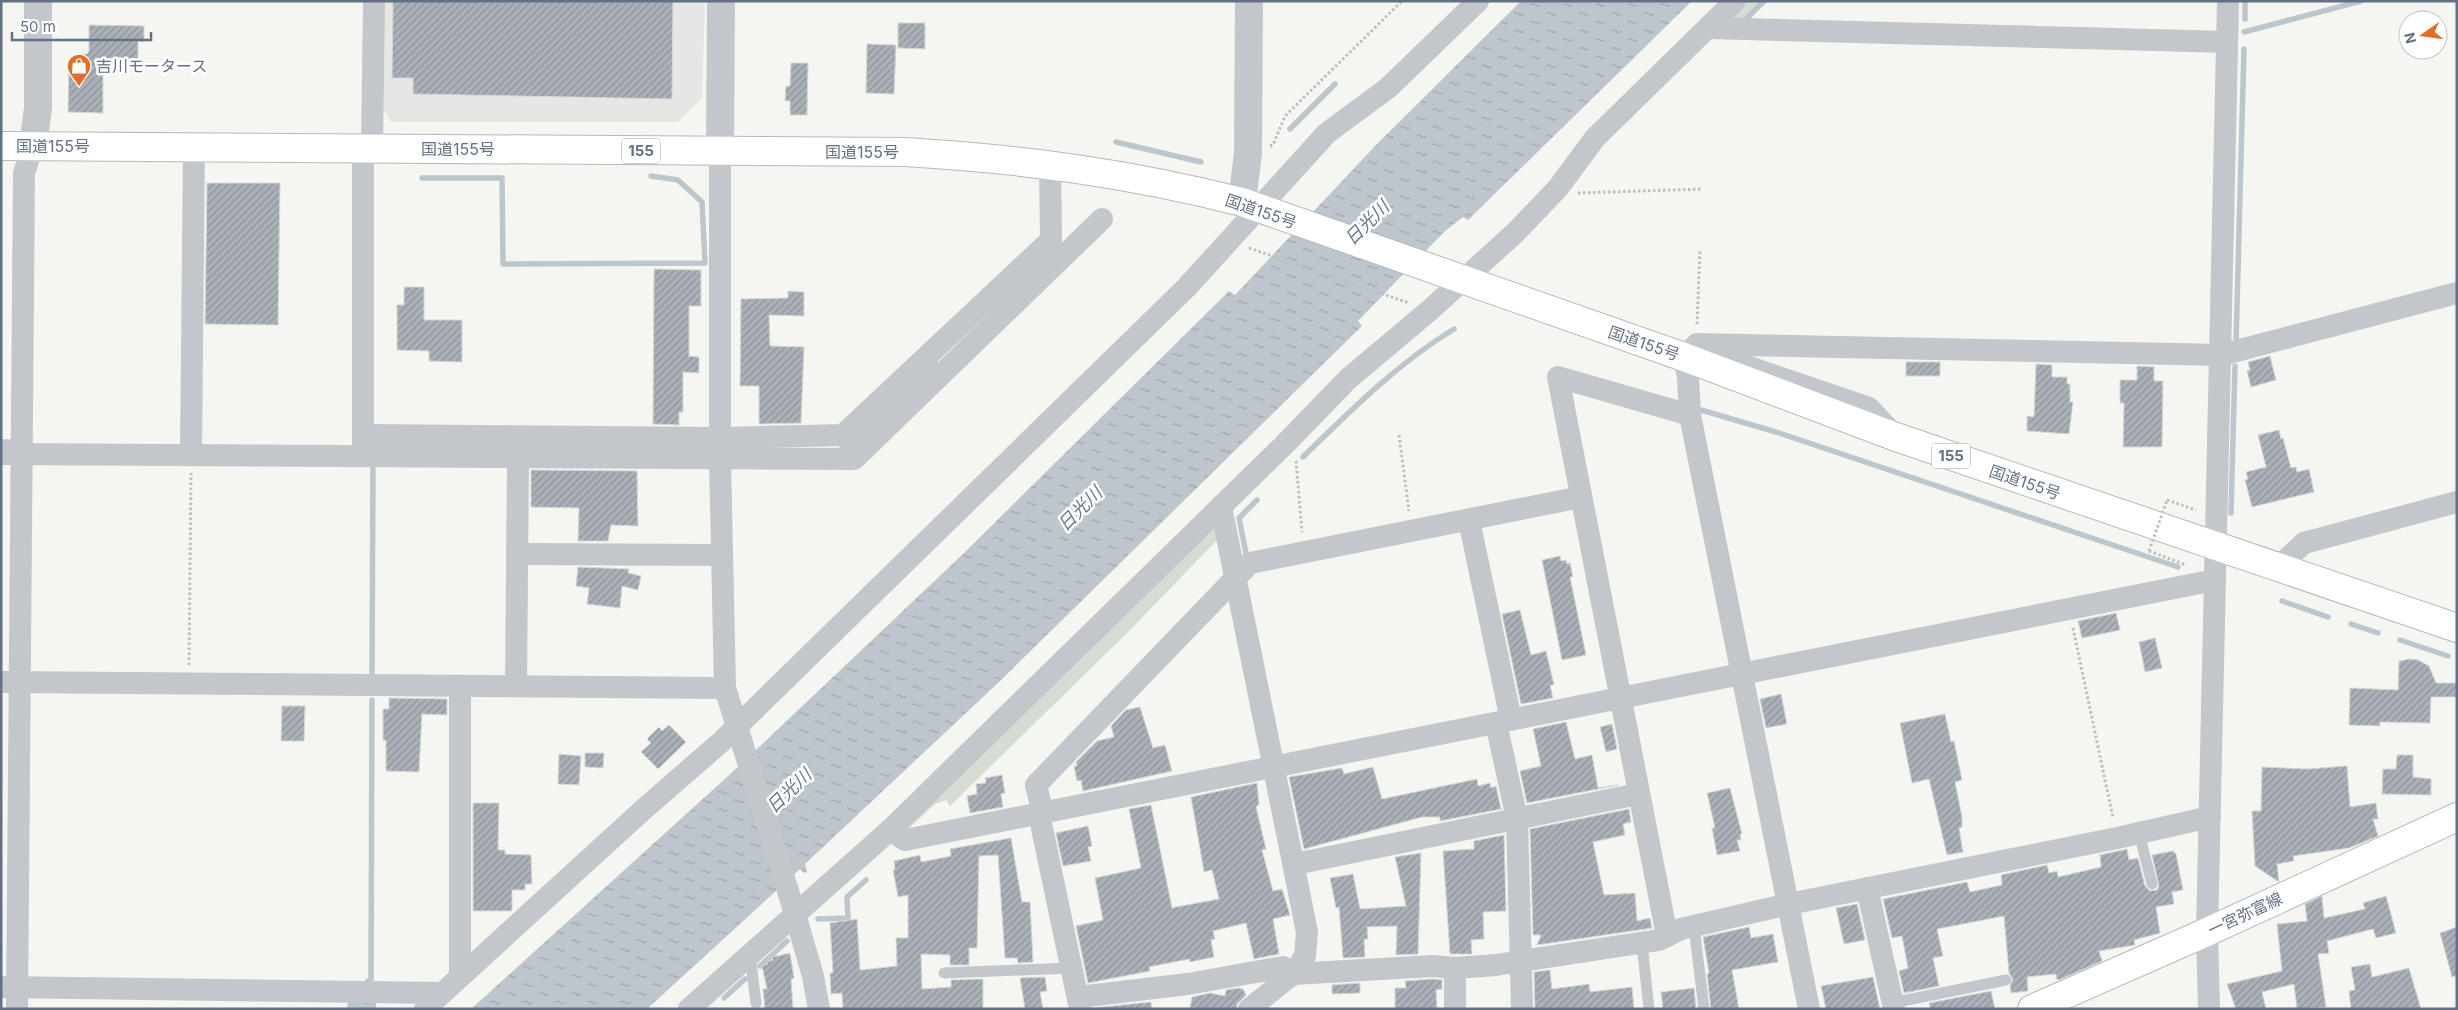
<svg xmlns="http://www.w3.org/2000/svg" width="2458" height="1010" font-family="Inter,'Noto Sans JP',sans-serif">
  <style>
    .built { fill: #e6e6e5 }
    .green { fill: #d5dcd3 }
    .water { fill: url(#water-ripples) }
    .lines { fill: none; stroke-linecap: round; stroke-linejoin: round }
    .stream { stroke: #bec6cd; stroke-width: 5.5 }
    .building { fill: url(#building-hatch); stroke: #d6d7d5 }
    .secondary-casing { stroke: #b5b9be; stroke-width: 30 }
    .trunk-casing { stroke: #b6b8bc; stroke-width: 30 }
    .path { stroke: #bdbec1; stroke-width: 3; stroke-dasharray: 2.5 2.5; stroke-linecap: butt }
    .service { stroke: #c3c6ca; stroke-width: 11 }
    .minor { stroke: #c3c6ca; stroke-width: 22 }
    .tertiary { stroke: #c3c6ca; stroke-width: 28 }
    .secondary { stroke: #fff; stroke-width: 28 }
    .trunk { stroke: #fff; stroke-width: 28 }
    .path-bridge { stroke: #bdbec1; stroke-width: 3; stroke-dasharray: 2.5 2.5; stroke-linecap: butt }
    .labels { text-anchor: middle; stroke-width: 5; stroke-linejoin: round; paint-order: stroke }
    .shield { fill: #fff; stroke: #929ba8; stroke-width: 1 }
    .shield-label { font-size: 15px; font-weight: bold; fill: #647083 }
    .poi-label { font-size: 16px; fill: #647083; stroke: #fff; text-anchor: start }
    .street-label { font-size: 16px; fill: #647083; stroke: #fff }
    .water-label { font-size: 18px; font-style: italic; fill: #657886; stroke: #fff }
  </style>
  <defs>
    <pattern id="water-ripples" width="26" height="14" patternUnits="userSpaceOnUse" patternTransform="scale(1.25)"><rect width="26" height="14" fill="#bec6cd"/><path d="M2 4q2-2 4 0t4 0M15 11q2-2 4 0t4 0" fill="none" stroke="#9ea5ac"/></pattern>
    <pattern id="building-hatch" width="6" height="6" patternUnits="userSpaceOnUse" patternTransform="scale(1.25)"><rect width="6" height="6" fill="#abb1b8"/><path d="M-1 1l2-2M0 6l6-6M5 7l2-2" fill="none" stroke="#8f949b"/></pattern>
  </defs>
  <rect width="100%" height="100%" fill="#f5f6f2"/>
  <polygon class="built" points="384,1 705,1 702,98 678,122 391,122 382,107"/>
  <g class="green">
    <polygon points="1744,1 1762,1 1739,23 1726,24"/>
    <polygon points="1215,525 1219,538 1128,632 950,806 946,800 935,804 907,830 912,814"/>
  </g>
  <g class="water">
    <polygon points="1521,1 1692,1 1468,220 1463,217 1444,232 1358,321 1362,326 999,682 805,864 807,871 805,873 800,869 647,1009 471,1009 738,767 963,554 1229,291 1235,295 1376,145"/>
    <polygon points="348,1000 376,1001 376,1009 347,1009"/>
  </g>
  <g class="lines">
    <g class="stream">
      <polyline points="1746,19 1764,1"/>
      <polyline points="2245,19 2245,1"/>
      <polyline points="2244,32 2361,1"/>
      <polyline points="1290,129 1335,84"/>
      <polyline points="1116,142 1201,162"/>
      <polyline points="422,178 502,178 503,264 705,263 702,202 678,180 651,176"/>
      <polyline points="2236,343 2244,49"/>
      <polyline points="1701,410 1776,432 2178,567"/>
      <polyline points="1,442 9,442"/>
      <polyline points="842,448 848,448 936,364"/>
      <path d="M 1303,457 C 1350,411 1398,363 1454,329"/>
      <polyline points="2231,513 2235,366"/>
      <polyline points="1246,553 1239,518 1257,500"/>
      <polyline points="2282,601 2328,617"/>
      <polyline points="2351,624 2378,633"/>
      <polyline points="2400,640 2448,656"/>
      <polyline points="372,673 373,462"/>
      <polyline points="818,919 848,918 847,897 866,880"/>
      <polyline points="760,966 787,941"/>
      <polyline points="368,981 371,981 372,700"/>
      <polyline points="724,998 745,979"/>
    </g>
  </g>
  <g class="building">
    <polygon points="393,1 673,1 672,99 413,94 413,78 392,78"/>
    <polygon points="898,23 925,23 925,49 898,48"/>
    <polygon points="89,25 144,26 144,42 138,41 138,59 103,59 103,113 68,112 69,62 80,62 81,54 87,54 89,51"/>
    <polygon points="867,44 896,45 894,94 866,93"/>
    <polygon points="791,63 808,63 807,115 790,115 790,101 785,101 786,86 790,86"/>
    <polygon points="207,183 280,183 278,325 205,324"/>
    <polygon points="654,269 701,270 701,306 689,306 689,356 699,357 699,373 683,372 683,412 679,412 679,425 653,424"/>
    <polygon points="404,287 424,287 424,320 462,320 462,362 429,361 429,351 397,350 397,305 404,305"/>
    <polygon points="788,291 804,292 804,316 769,315 770,346 804,347 801,423 759,424 759,386 740,386 741,299 788,298"/>
    <polygon points="2270,356 2276,380 2251,387 2247,371 2250,370 2248,362"/>
    <rect x="1906" y="362" width="34" height="14"/>
    <polygon points="2036,364 2052,365 2052,377 2067,377 2067,384 2070,384 2070,402 2073,402 2069,434 2027,431 2027,416 2034,417"/>
    <polygon points="2137,366 2154,367 2154,381 2163,381 2162,447 2123,447 2124,403 2120,403 2120,380 2137,380"/>
    <polygon points="2279,430 2281,439 2283,438 2291,468 2296,467 2297,472 2309,469 2314,492 2252,507 2245,480 2248,479 2246,472 2266,467 2258,435"/>
    <polygon points="531,470 637,471 638,526 611,525 608,541 578,541 579,508 531,507"/>
    <polygon points="1560,556 1561,561 1566,560 1567,564 1570,563 1573,577 1570,577 1586,655 1562,660 1542,560"/>
    <polygon points="578,567 629,569 628,573 641,576 638,590 622,586 620,608 587,604 589,588 576,586"/>
    <polygon points="1520,610 1531,655 1546,651 1554,685 1550,685 1553,698 1521,704 1502,614"/>
    <polygon points="2116,613 2120,630 2082,638 2078,621"/>
    <polygon points="2155,638 2162,668 2145,672 2139,642"/>
    <polygon points="2410,659 2418,660 2429,666 2436,683 2457,683 2457,697 2431,697 2430,723 2380,722 2380,726 2349,725 2350,688 2398,690 2399,661"/>
    <polygon points="1781,694 1787,724 1766,728 1760,699"/>
    <polygon points="389,698 447,699 447,715 422,714 419,772 386,771 386,740 383,740 383,709 389,709"/>
    <polygon points="282,706 305,706 304,741 281,741"/>
    <polygon points="1140,707 1153,748 1165,745 1172,771 1083,791 1081,780 1077,781 1074,766 1077,766 1076,762 1097,741 1114,737 1111,726 1126,710"/>
    <polygon points="1945,714 1951,742 1954,741 1962,780 1955,782 1962,817 1962,827 1959,828 1963,852 1947,855 1929,779 1912,783 1900,723"/>
    <polygon points="1566,722 1575,759 1592,755 1598,788 1618,785 1527,803 1520,771 1541,766 1533,729"/>
    <polygon points="1612,724 1617,749 1606,752 1600,727"/>
    <polygon points="669,725 686,742 658,769 641,752 651,743 647,739 659,727 662,731"/>
    <polygon points="585,753 604,753 603,768 585,767"/>
    <polygon points="559,754 581,756 579,785 558,784"/>
    <polygon points="2397,755 2413,755 2413,777 2431,779 2431,795 2382,794 2383,769 2396,769"/>
    <polygon points="2347,766 2350,807 2376,803 2378,819 2373,819 2378,836 2349,848 2293,856 2294,861 2277,864 2279,882 2255,866 2252,811 2261,811 2262,767 2308,769"/>
    <polygon points="1373,767 1382,799 1477,779 1478,786 1490,783 1491,788 1496,786 1501,809 1440,821 1440,817 1422,817 1304,849 1289,777 1342,768 1344,774"/>
    <polygon points="1002,775 1005,793 1001,794 1003,807 970,813 967,796 977,794 976,784 986,783 985,778"/>
    <polygon points="1257,783 1259,804 1256,807 1266,849 1262,850 1273,891 1282,889 1290,915 1273,919 1279,954 1254,959 1246,923 1213,931 1215,939 1211,940 1214,957 1190,962 1189,959 1149,967 1150,971 1088,983 1076,926 1103,920 1095,878 1141,868 1129,809 1151,805 1172,908 1176,907 1219,899 1212,870 1204,872 1191,797"/>
    <polygon points="1730,788 1742,834 1740,834 1741,840 1737,840 1740,851 1717,855 1712,828 1715,828 1707,793"/>
    <polygon points="473,803 499,803 498,850 505,850 505,854 531,855 532,884 525,884 525,890 512,890 512,911 473,911"/>
    <polygon points="1629,809 1631,822 1623,824 1625,835 1593,842 1604,895 1635,893 1637,921 1650,918 1652,928 1537,945 1541,935 1533,935 1530,829"/>
    <polygon points="1088,826 1092,846 1088,847 1091,861 1063,866 1056,833"/>
    <polygon points="1504,835 1506,911 1483,912 1484,939 1471,940 1472,954 1450,954 1443,851 1474,849 1474,841"/>
    <polygon points="1011,838 1022,902 1030,902 1033,962 1018,963 1017,958 1005,958 998,855 979,856 977,948 969,948 969,965 950,965 950,955 921,954 922,989 951,987 951,980 983,979 983,1009 843,1009 842,993 831,994 830,973 833,973 830,923 857,919 860,970 897,966 896,938 908,938 908,895 898,897 893,870 895,869 894,861 920,855 921,862 951,856 950,849"/>
    <polygon points="2127,849 2129,860 2138,858 2145,886 2150,891 2157,890 2159,886 2152,855 2173,851 2176,854 2183,890 2172,892 2174,904 2156,907 2160,933 2134,940 2135,945 2099,951 2102,961 2061,979 2057,980 2056,974 2027,977 2028,991 2011,993 2010,986 2013,979 2009,973 2004,916 1937,929 1943,956 1933,958 1939,986 1904,993 1899,971 1908,968 1902,936 1892,938 1883,899 1967,882 1970,892 2002,885 2001,875 2047,865 2049,873 2057,871 2058,877 2101,867 2100,855"/>
    <polygon points="1421,853 1418,954 1396,955 1397,926 1367,927 1368,939 1364,939 1365,957 1343,958 1339,907 1336,908 1330,878 1353,874 1360,909 1406,906 1395,857"/>
    <polygon points="2322,896 2324,918 2365,909 2363,903 2386,896 2396,933 2376,938 2373,929 2327,941 2329,953 2318,954 2326,1007 2297,1009 2294,984 2262,992 2266,1009 2236,1009 2227,984 2282,971 2277,924 2307,921 2305,904"/>
    <polygon points="1857,904 1865,940 1844,944 1836,908"/>
    <polygon points="1749,927 1751,938 1773,934 1778,962 1732,970 1739,1009 1711,1009 1707,974 1709,973 1703,937"/>
    <polygon points="2457,927 2457,976 2452,977 2440,933"/>
    <polygon points="790,953 794,978 791,979 793,1009 765,1009 763,989 767,989 762,966 768,964 767,962 773,960 772,957"/>
    <polygon points="2370,964 2372,977 2409,968 2421,1009 2351,1009 2349,991 2355,990 2351,967"/>
    <polygon points="1550,970 1552,989 1589,984 1590,992 1632,987 1634,1009 1535,1009 1534,972"/>
    <polygon points="1045,977 1047,991 1040,992 1043,1009 1025,1009 1020,978"/>
    <polygon points="1873,977 1880,1009 1826,1009 1821,986"/>
    <polygon points="1433,979 1442,980 1442,989 1436,990 1437,1009 1395,1009 1395,988 1406,988 1405,981"/>
    <polygon points="1360,983 1360,993 1332,994 1332,985"/>
    <polygon points="1239,988 1243,989 1246,995 1237,1004 1236,1009 1190,1009 1192,997 1210,993 1225,996 1226,990"/>
    <polygon points="1694,988 1696,1009 1663,1009 1661,992"/>
    <polygon points="1991,991 1995,1009 1930,1009 1929,1003"/>
    <polygon points="1151,1002 1152,1009 1093,1009 1093,1008"/>
  </g>
  <g class="lines">
    <defs>
      <polyline id="secondary" points="2032,1009 2207,932 2457,817"/>
      <path id="trunk" d="M 1,146 L 905,152 C 1022,159 1128,173 1242,202 L 1684,357 L 1896,437 L 2457,628"/>
    </defs>
    <use href="#secondary" class="secondary-casing"/>
    <use href="#trunk" class="trunk-casing"/>
    <g class="path">
      <polyline points="1270,146 1273,145 1285,116 1402,1"/>
      <polyline points="1578,193 1703,189"/>
      <polyline points="1249,248 1409,303"/>
      <polyline points="1697,324 1700,249"/>
      <polyline points="1399,435 1409,511"/>
      <polyline points="1296,461 1302,532"/>
      <polyline points="2167,500 2196,510"/>
      <polyline points="2149,551 2186,565"/>
      <polyline points="2073,628 2113,818"/>
      <polyline points="189,665 191,473"/>
    </g>
    <g class="service">
      <polyline points="2139,833 2152,884"/>
      <polyline points="1694,926 1704,1009"/>
      <polyline points="1642,944 1649,1009"/>
      <polyline points="750,955 756,1003"/>
      <polyline points="944,973 1072,968"/>
      <polyline points="1892,1003 2006,980"/>
    </g>
    <g class="minor">
      <polyline points="1708,28 2227,42"/>
      <polyline points="372,148 374,1"/>
      <polyline points="720,151 720,460 725,688 792,904 813,976 819,1009"/>
      <polyline points="1717,356 1869,408 1896,437"/>
      <polyline points="363,435 720,438 843,435 1051,240 1050,164"/>
      <polyline points="363,451 363,148"/>
      <polyline points="1,454 854,459 1102,219"/>
      <polyline points="191,455 194,147"/>
      <polyline points="1221,507 1307,932 1305,956 1293,974 1249,1009"/>
      <polyline points="1469,520 1511,720"/>
      <polyline points="517,554 722,555"/>
      <polyline points="2278,567 2304,543 2457,502"/>
      <polyline points="1,682 725,688"/>
      <polyline points="516,686 518,458"/>
      <polyline points="1496,723 1517,819 1522,1009"/>
      <polyline points="1039,814 1080,1009"/>
      <polyline points="1043,814 1036,785 1250,563 1581,497"/>
      <polyline points="890,830 905,840 2215,580"/>
      <polyline points="1295,864 1638,794"/>
      <polyline points="1867,888 1894,1009"/>
      <polyline points="1667,936 1558,377 1690,415"/>
      <polyline points="460,976 460,686"/>
      <polyline points="1,987 442,993"/>
      <polyline points="1078,997 1188,984 1283,967 1293,974 1433,966 1455,968 1496,965 1659,940 1681,929 1789,904 2117,838 2210,817"/>
      <polyline points="17,1009 24,173 33,146"/>
      <polyline points="425,1009 644,809 721,742 1187,287 1327,133 1388,88 1478,1"/>
      <polyline points="689,1009 890,830 1285,444 1348,379 1430,310 1515,233 1558,188 1595,138 1735,1"/>
      <polyline points="1455,1009 1455,968"/>
      <polyline points="1809,1009 1690,415 1688,377 1684,357 1697,344 2221,355 2457,293"/>
      <polyline points="2209,1009 2207,932 2228,1"/>
    </g>
    <g class="tertiary">
      <polyline points="33,146 38,108 38,1"/>
      <polyline points="720,151 721,1"/>
      <polyline points="1242,202 1248,153 1249,1"/>
    </g>
    <use href="#secondary" class="secondary"/>
    <use href="#trunk" class="trunk"/>
    <polyline class="path-bridge" points="2149,551 2167,500"/>
  </g>
  <defs>
    <symbol id="shop-pin" viewBox="-11 -11 22 30"><path d="M0 17L-7.5 6A9.5 9.5 0 1 1 7.5 6Z" fill="#e26f25" stroke="#fff"/><path d="M-5-2.5h2.3a2.7 3.5 0 0 1 5.4 0H5L5.5 6h-11ZM-1.5-2.5h3a1.5 2.3 0 0 0-3 0Z" fill="#fff"/></symbol>
  </defs>
  <g fill-rule="evenodd">
    <use href="#shop-pin" x="65" y="52" width="28" height="38"/>
  </g>
  <g class="labels">
    <g class="shield">
      <rect x="622" y="138.5" width="38" height="25" rx="4"/>
      <rect x="1932" y="443.5" width="38" height="25" rx="4"/>
    </g>
    <g class="shield-label">
      <text x="641" y="156">155</text>
      <text x="1951" y="461">155</text>
    </g>
    <g class="poi-label">
      <text x="96" y="72">吉川モータース</text>
    </g>
    <g class="street-label">
      <text x="53" y="152">国道155号</text>
      <text x="458" y="155">国道155号</text>
      <text x="862" y="158">国道155号</text>
      <text transform="translate(1261 211) rotate(19)" y="6">国道155号</text>
      <text transform="translate(1644 343) rotate(19)" y="6">国道155号</text>
      <text transform="translate(2025 482) rotate(19)" y="6">国道155号</text>
      <text transform="translate(2245 914) rotate(-25)" y="6">一宮弥富線</text>
    </g>
    <g class="water-label">
      <text transform="translate(1367 223) rotate(-45)" y="6">日光川</text>
      <text transform="translate(1080 509) rotate(-45)" y="6">日光川</text>
      <text transform="translate(789 791) rotate(-44)" y="6">日光川</text>
    </g>
  </g>
  <rect width="2458" height="1010" fill="none" stroke="#647083" stroke-width="5"/>
  <g transform="translate(2423 35) rotate(256)"><circle r="24" fill="#ffffff" stroke="#c1c6cd"/>
  <path d="M0-4L9 19L0 12L-9 19Z" fill="#e26f25"/>
  <text y="-8" font-size="14" font-weight="bold" text-anchor="middle" fill="#647083">N</text>
  </g>
  <path d="M12 32v8h139v-8" fill="none" stroke="#647083" stroke-width="2.5"/>
  <text x="20" y="32" font-size="15" fill="#647083" stroke="#ffffff" stroke-width="4" paint-order="stroke">50 m</text>
</svg>
